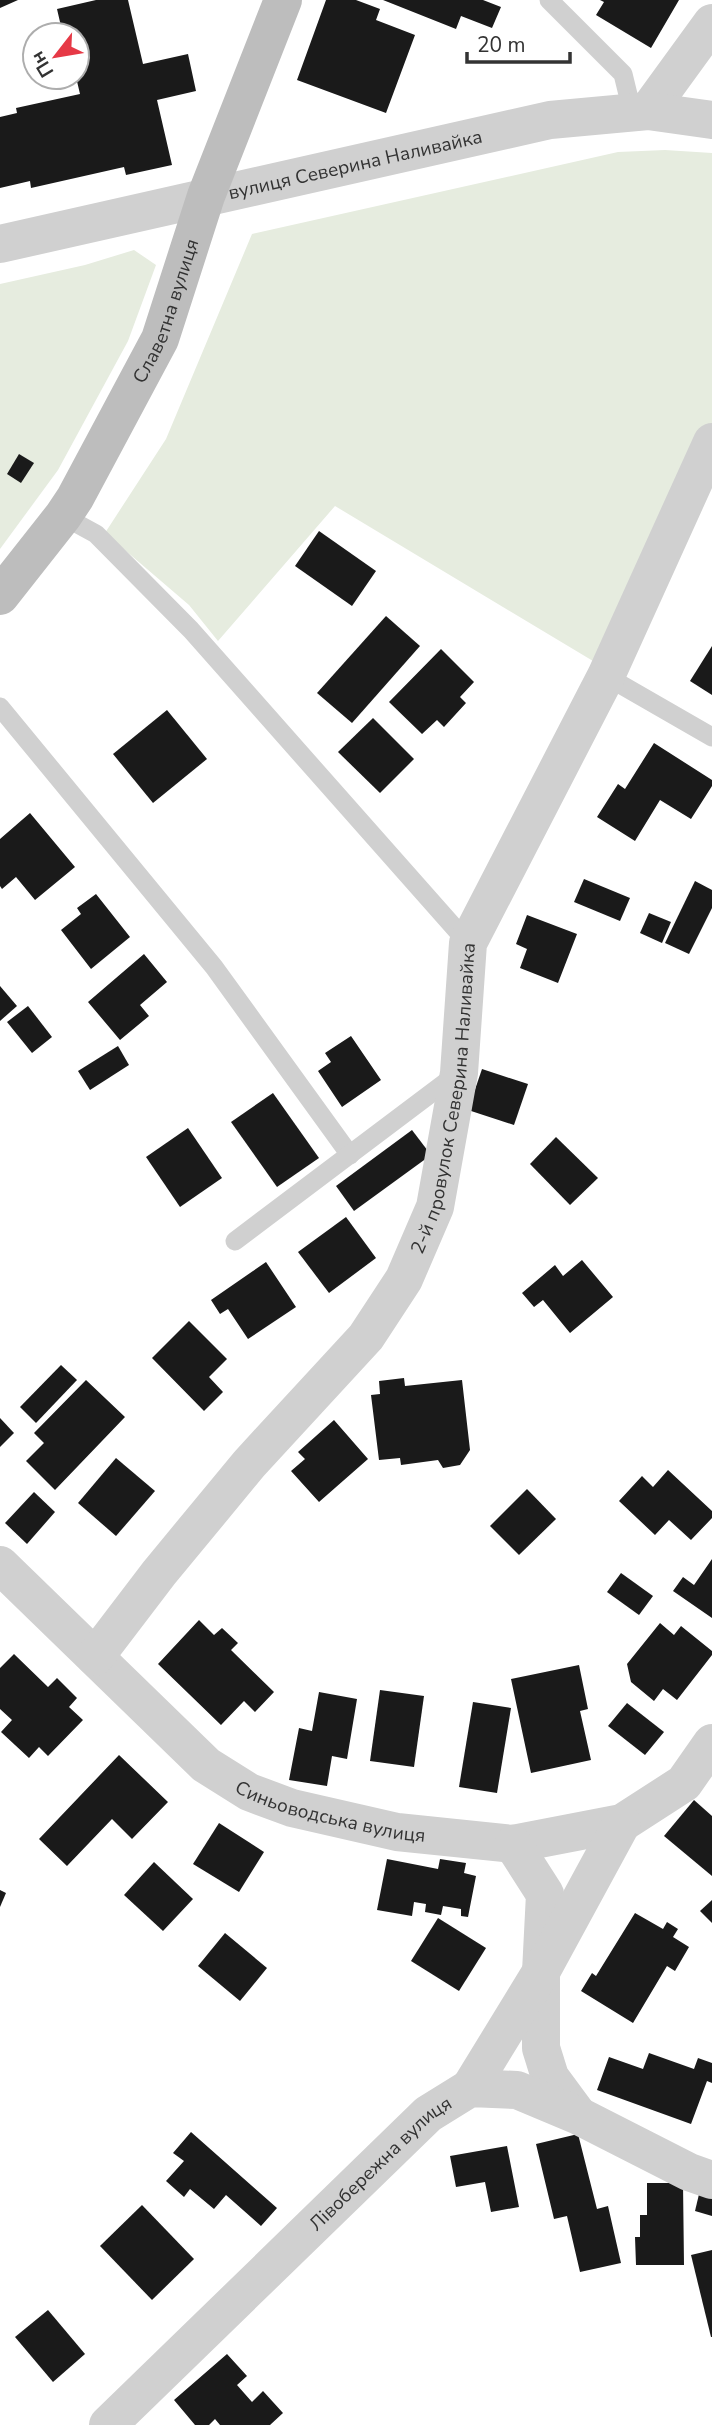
<svg xmlns="http://www.w3.org/2000/svg" width="712" height="2425" font-family="'Nunito Sans',sans-serif">
  <style>
    .green { fill: #e6ecdf }
    .building { fill: #1a1a1a }
    .lines { fill: none; stroke-linecap: round; stroke-linejoin: round }
    .service { stroke: #d0d0d0; stroke-width: 19 }
    .minor { stroke: #d0d0d0; stroke-width: 38 }
    .secondary { stroke: #bdbdbd; stroke-width: 38 }
    .labels { text-anchor: middle; stroke-width: 7; stroke-linejoin: round; paint-order: stroke }
    .street-label { font-size: 19px; fill: #333; stroke: #fff }
  </style>
  <rect width="100%" height="100%" fill="#fff"/>
  <g class="green">
    <polygon points="665,150 712,153 712,429 603,667 335,506 218,641 189,605 105,533 166,439 252,234 618,152"/>
    <polygon points="134,250 156,265 128,341 58,470 0,549 0,284 85,265"/>
  </g>
  <g class="building">
    <polygon points="0,0 18,0 0,8"/>
    <polygon points="96,0 128,0 143,64 188,54 196,91 157,100 172,165 126,175 124,167 31,188 30,181 0,188 0,117 17,113 16,108 80,94 76,77 77,35 63,35 57,9"/>
    <polygon points="326,0 356,0 380,9 376,20 415,35 386,113 297,80"/>
    <polygon points="383,0 483,0 501,7 492,28 461,16 456,29"/>
    <polygon points="600,0 679,0 651,48 596,15 604,2"/>
    <polygon points="19,454 34,463 21,483 7,474"/>
    <polygon points="319,531 376,571 352,606 295,566"/>
    <polygon points="386,616 420,646 352,723 317,693"/>
    <polygon points="712,646 712,695 690,681"/>
    <polygon points="441,649 474,682 460,697 466,703 444,727 437,720 422,734 389,702"/>
    <polygon points="167,710 207,759 153,803 113,754"/>
    <polygon points="373,718 414,759 380,793 338,752"/>
    <polygon points="654,743 712,780 712,786 691,819 660,800 635,841 597,817 618,784 625,789"/>
    <polygon points="30,813 75,867 35,900 16,877 2,889 0,886 0,839"/>
    <polygon points="584,879 630,898 620,921 574,902"/>
    <polygon points="695,881 712,890 712,908 689,954 665,943"/>
    <polygon points="96,894 130,937 91,969 61,930 81,914 77,908"/>
    <polygon points="649,913 671,922 662,943 640,933"/>
    <polygon points="527,915 577,934 558,983 520,968 527,949 516,944"/>
    <polygon points="144,954 167,982 140,1005 149,1016 120,1040 88,1002"/>
    <polygon points="0,986 17,1006 0,1021"/>
    <polygon points="28,1006 52,1037 32,1053 7,1022"/>
    <polygon points="351,1036 381,1080 342,1107 318,1071 331,1062 325,1053"/>
    <polygon points="118,1046 129,1065 90,1090 78,1071"/>
    <polygon points="482,1069 528,1084 514,1125 468,1110"/>
    <polygon points="273,1093 319,1158 277,1187 231,1122"/>
    <polygon points="188,1128 222,1178 180,1207 146,1157"/>
    <polygon points="412,1130 431,1155 354,1211 336,1186"/>
    <polygon points="556,1137 598,1178 570,1205 530,1164"/>
    <polygon points="346,1217 376,1258 329,1293 298,1252"/>
    <polygon points="582,1260 613,1297 570,1333 543,1300 534,1307 522,1293 555,1265 563,1276"/>
    <polygon points="266,1262 296,1307 248,1339 228,1309 220,1314 211,1300"/>
    <polygon points="189,1321 227,1359 209,1377 223,1392 204,1411 152,1358"/>
    <polygon points="61,1365 77,1380 36,1423 20,1407"/>
    <polygon points="404,1378 405,1386 462,1380 470,1450 460,1465 443,1468 438,1460 401,1465 400,1458 379,1460 371,1395 380,1394 379,1381"/>
    <polygon points="86,1380 125,1417 55,1490 26,1461 44,1443 34,1433"/>
    <polygon points="0,1418 14,1433 0,1447"/>
    <polygon points="334,1420 368,1459 319,1502 291,1471 305,1459 298,1452"/>
    <polygon points="116,1458 155,1491 116,1536 78,1503"/>
    <polygon points="668,1470 712,1511 712,1518 691,1540 669,1520 655,1535 619,1501 642,1476 653,1487"/>
    <polygon points="527,1489 556,1519 519,1555 490,1526"/>
    <polygon points="34,1492 55,1512 27,1544 5,1523"/>
    <polygon points="712,1559 712,1618 673,1591 683,1577 694,1585"/>
    <polygon points="621,1573 653,1596 639,1615 607,1592"/>
    <polygon points="199,1620 214,1635 222,1628 238,1643 231,1650 274,1692 255,1712 244,1701 221,1725 158,1664"/>
    <polygon points="660,1623 674,1635 681,1626 712,1651 712,1655 677,1700 663,1689 654,1701 631,1682 627,1664"/>
    <polygon points="14,1654 48,1687 57,1678 77,1698 69,1707 83,1720 48,1756 39,1747 29,1758 1,1732 12,1720 0,1709 0,1668"/>
    <polygon points="579,1665 588,1709 580,1711 591,1760 531,1773 511,1679"/>
    <polygon points="380,1690 424,1696 414,1767 370,1761"/>
    <polygon points="319,1692 357,1699 347,1759 332,1756 327,1786 289,1780 299,1728 312,1731"/>
    <polygon points="473,1702 511,1708 497,1793 459,1787"/>
    <polygon points="627,1703 664,1732 645,1755 608,1726"/>
    <polygon points="119,1755 168,1802 132,1839 112,1819 67,1866 39,1839"/>
    <polygon points="694,1800 712,1816 712,1876 664,1836"/>
    <polygon points="219,1823 264,1852 239,1892 193,1864"/>
    <polygon points="387,1859 438,1869 440,1859 466,1863 464,1873 476,1876 468,1917 461,1916 461,1909 443,1906 441,1915 425,1912 426,1904 414,1902 412,1916 377,1910"/>
    <polygon points="154,1862 193,1899 163,1931 124,1895"/>
    <polygon points="0,1890 6,1893 0,1907"/>
    <polygon points="712,1900 712,1923 700,1911"/>
    <polygon points="635,1913 663,1929 667,1922 678,1929 673,1937 689,1947 675,1971 667,1966 633,2023 581,1991 592,1973 596,1976"/>
    <polygon points="438,1918 486,1948 459,1991 411,1961"/>
    <polygon points="225,1933 267,1968 240,2001 198,1966"/>
    <polygon points="649,2053 694,2069 698,2058 712,2063 712,2083 707,2081 691,2124 597,2090 609,2057 643,2069"/>
    <polygon points="191,2132 277,2208 261,2226 226,2195 214,2209 190,2189 184,2197 166,2181 184,2161 173,2153"/>
    <polygon points="578,2134 597,2209 608,2206 621,2263 580,2272 567,2216 554,2219 536,2144"/>
    <polygon points="507,2146 519,2207 491,2212 485,2182 456,2187 450,2156"/>
    <polygon points="647,2183 683,2183 684,2265 636,2265 635,2237 640,2237 640,2215 647,2215"/>
    <polygon points="700,2190 712,2194 712,2216 695,2211"/>
    <polygon points="142,2205 194,2259 152,2300 100,2246"/>
    <polygon points="712,2250 712,2337 711,2337 691,2255"/>
    <polygon points="48,2310 85,2354 53,2382 15,2337"/>
    <polygon points="227,2354 247,2376 237,2385 252,2402 263,2391 283,2413 270,2425 220,2425 215,2419 209,2425 195,2425 174,2400"/>
  </g>
  <g class="lines">
    <g class="service">
      <polyline points="549,0 623,74 632,111"/>
      <polyline points="63,516 96,534 191,630 468,943"/>
      <polyline points="606,676 712,737"/>
      <polyline points="0,707 214,967 350,1155"/>
      <polyline points="235,1241 458,1073"/>
    </g>
    <g class="minor">
      <polyline points="648,111 712,23"/>
      <path id="s1" d="M 0,244 L 550,120 L 648,111 L 712,120"/>
      <path id="s2" d="M 0,1565 L 206,1765 L 249,1792 L 292,1808 L 397,1832 L 513,1844 L 622,1823 L 684,1783 L 712,1743"/>
      <path id="s3" d="M 95,1657 L 159,1573 L 249,1464 L 366,1337 L 404,1279 L 435,1207 L 459,1073 L 468,943 L 606,676 L 712,442"/>
      <polyline points="513,1844 545,1894 541,1972 541,2048 550,2077 578,2115"/>
      <polyline points="470,2088 541,1972 622,1823"/>
      <path id="s4" d="M 108,2425 L 428,2114 L 470,2088 L 517,2090 L 579,2116 L 689,2172 L 712,2180"/>
    </g>
    <path class="secondary" id="s5" d="M 0,596 L 63,516 L 75,498 L 160,339 L 206,196 L 283,0"/>
  </g>
  <g class="labels">
    <g class="street-label">
      <text dy="7" stroke="none"><textPath href="#s1" startOffset="364">вулиця Северина Наливайка</textPath></text>
      <text dy="7" stroke="none"><textPath href="#s5" startOffset="332">Славетна вулиця</textPath></text>
      <text dy="7" stroke="none"><textPath href="#s3" startOffset="676">2-й провулок Северина Наливайка</textPath></text>
      <text dy="7" stroke="none"><textPath href="#s2" startOffset="422">Синьоводська вулиця</textPath></text>
      <text dy="7" stroke="none"><textPath href="#s4" startOffset="378">Лівобережна вулиця</textPath></text>
    </g>
  </g>
  <g transform="translate(56 56) rotate(239)"><circle r="33" fill="#ffffff" stroke="#adadad" stroke-width="2"/>
  <path d="M0-5L12 26L0 18L-12 26Z" fill="#e63946"/>
  <text y="-10" font-size="19" font-weight="bold" text-anchor="middle" fill="#333333">Пн</text>
  </g>
  <path d="M467 52v10h103v-10" fill="none" stroke="#333333" stroke-width="3.5"/>
  <text x="477" y="52" font-size="21" fill="#333333" stroke="#ffffff" stroke-width="5" paint-order="stroke">20 m</text>
</svg>
